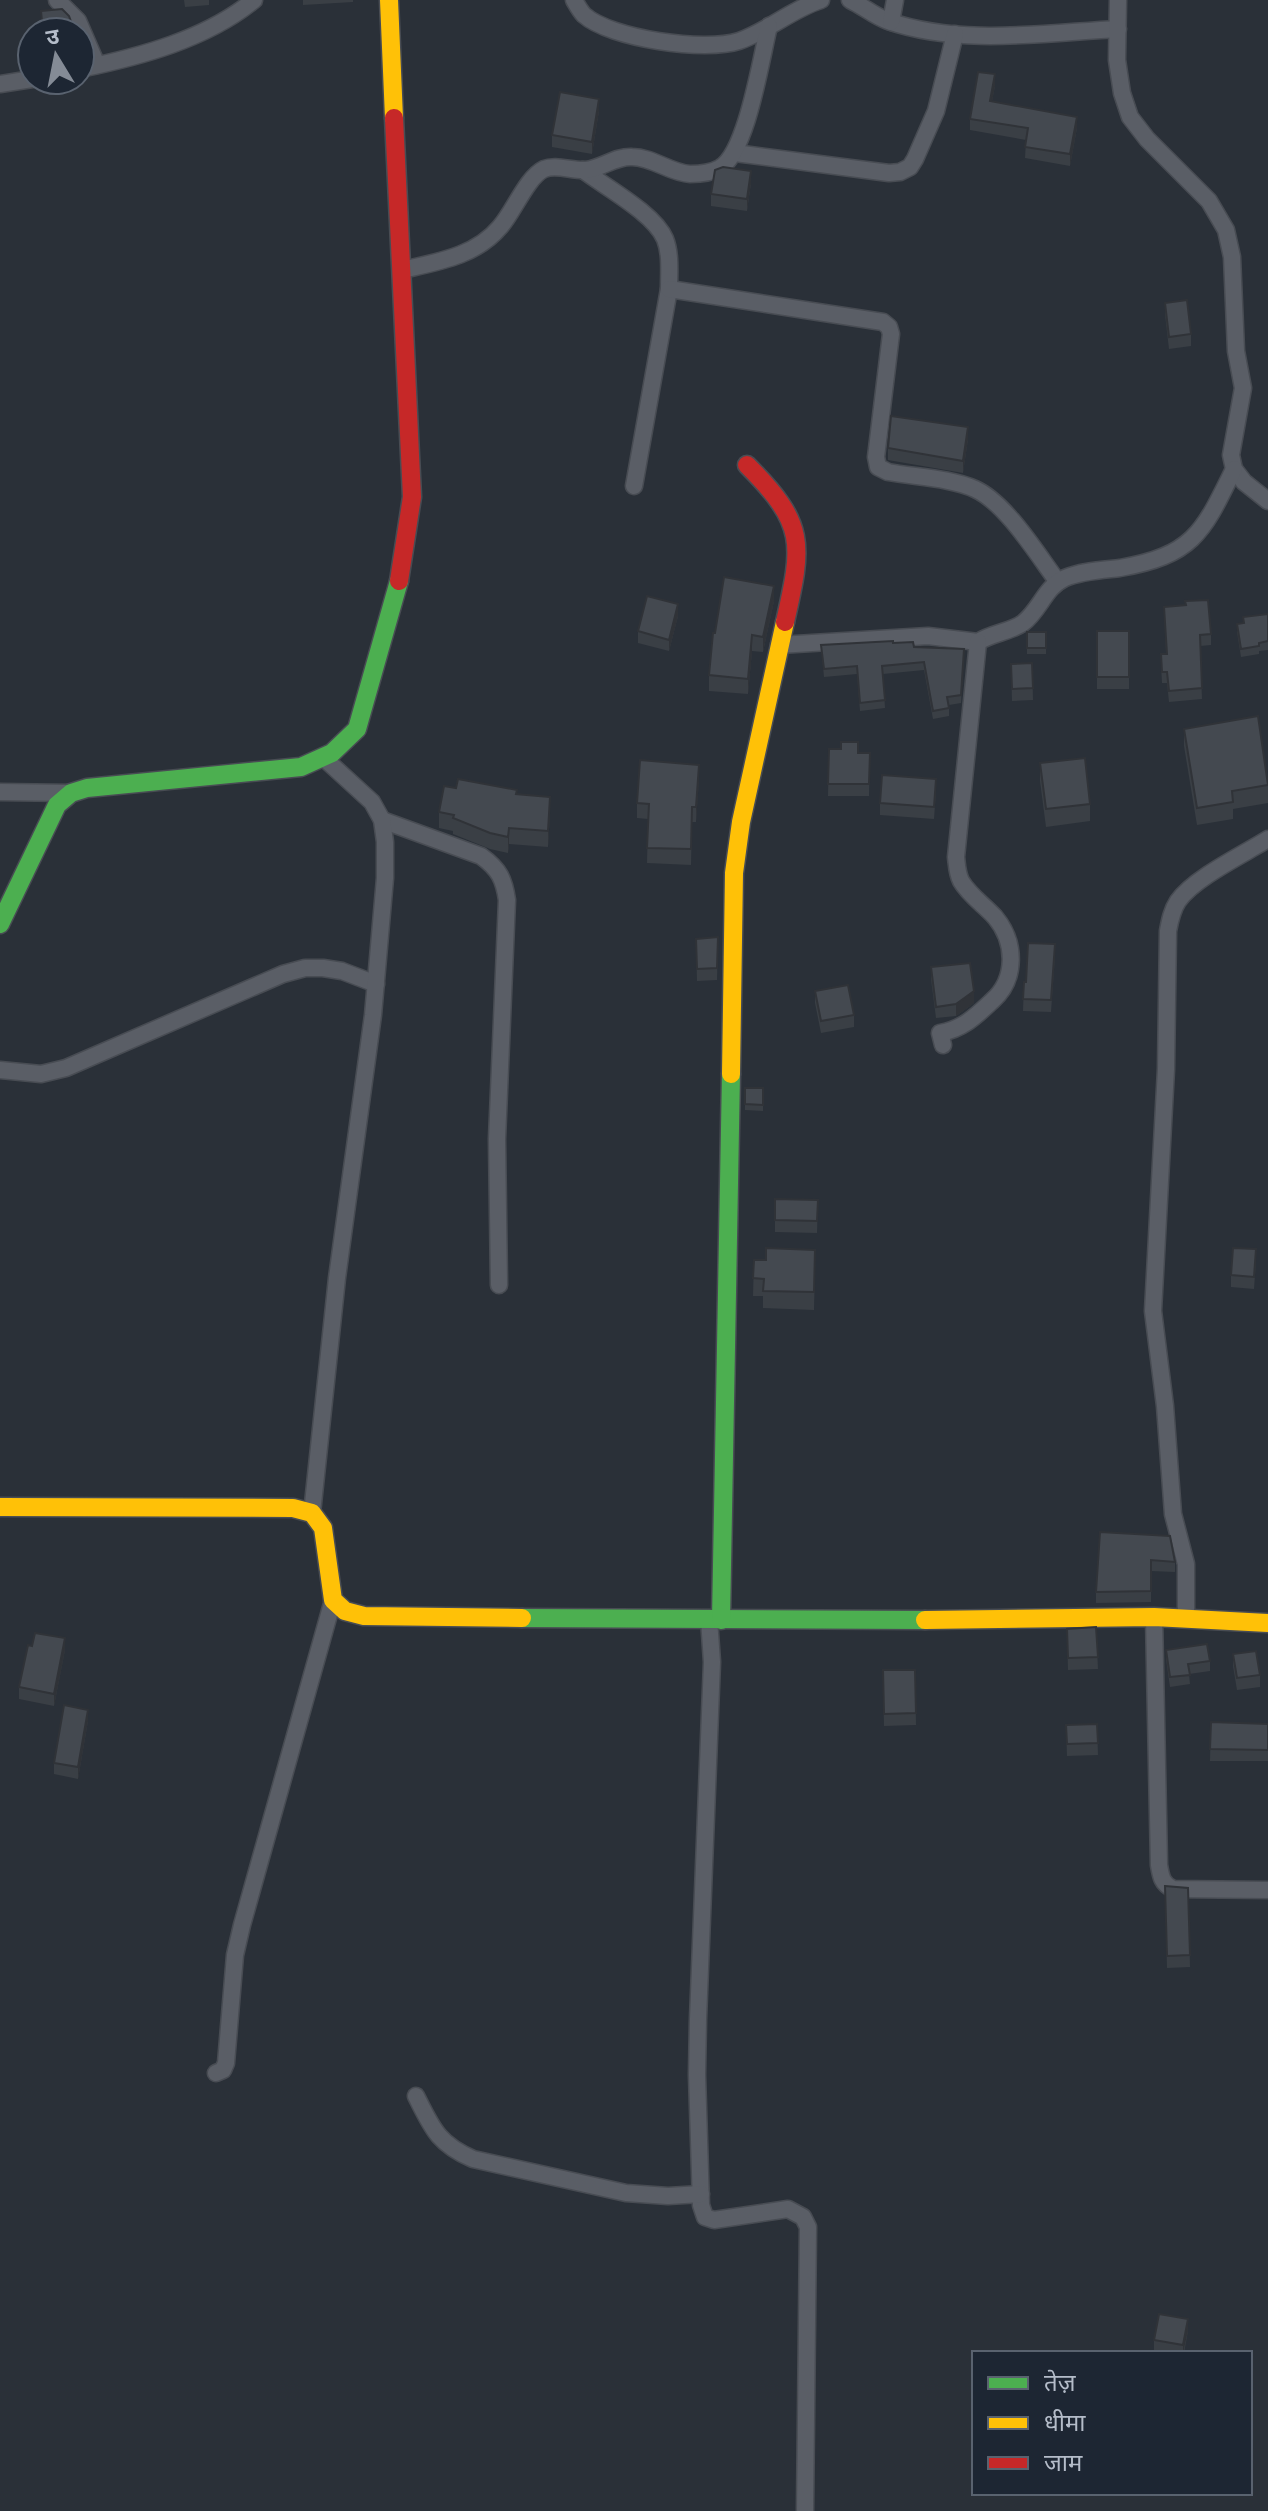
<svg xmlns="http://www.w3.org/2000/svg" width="1268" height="2511" font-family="'IBM Plex Sans','Noto Sans Devanagari',sans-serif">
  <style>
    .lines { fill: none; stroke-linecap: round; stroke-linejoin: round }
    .street-casing { stroke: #484c53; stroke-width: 19 }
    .fast-casing { stroke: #484c53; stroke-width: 21 }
    .slow-casing { stroke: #484c53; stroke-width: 21 }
    .jam-casing { stroke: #484c53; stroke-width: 21 }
    .street { stroke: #5a5e66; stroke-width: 16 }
    .fast { stroke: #4caf50; stroke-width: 18 }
    .slow { stroke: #ffc107; stroke-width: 18 }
    .jam { stroke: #c62828; stroke-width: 18 }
    .wall { fill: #3a3f45 }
    .shaded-wall { fill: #303338 }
    .building { fill: #444950; stroke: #303338; stroke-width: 2 }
  </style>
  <rect width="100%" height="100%" fill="#2a3038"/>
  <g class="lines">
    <defs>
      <g id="street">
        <polyline points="57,0 78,21 97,65"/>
        <path d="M 574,0 C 577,5 580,11 584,15 C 611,39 705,52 739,41 C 768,31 792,9 821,0"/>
        <path d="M 850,0 C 863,6 874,16 888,21 C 961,46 1043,33 1118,29"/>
        <polyline points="1118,0 1117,60 1122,93 1130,117 1147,139 1209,201 1226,230 1232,257 1236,351 1243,388 1231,455 1234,469 1244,482 1268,501"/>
        <polyline points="891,22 895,0"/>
        <path d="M 80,69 C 139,57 207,39 254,0"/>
        <polyline points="0,84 32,79"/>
        <polyline points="735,153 889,173 900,172 910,167 915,159 936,111 955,34"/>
        <path d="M 583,170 C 605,187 654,213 665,239 C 671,254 669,273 669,289 L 634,486"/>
        <path d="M 402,270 C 437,262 476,256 500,227 C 513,213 527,177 544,169 C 556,164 572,171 586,170 C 602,168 616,156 632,157 C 653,157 670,173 690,174 C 701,174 711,173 720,168 C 747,152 761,58 769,26"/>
        <path d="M 669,289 L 883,322 L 889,327 L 891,334 L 876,457 L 878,467 L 888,472 C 915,477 951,478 975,489 C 1006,503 1037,554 1058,582"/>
        <path d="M 779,645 L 928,636 L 978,642 C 992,633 1010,632 1023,623 C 1040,610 1045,587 1065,578 C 1081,571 1102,570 1120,568 C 1194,555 1203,532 1234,469"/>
        <polyline points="0,792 71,793"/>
        <path d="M 382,820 L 481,856 C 499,869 504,879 507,900 L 497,1139 L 499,1285"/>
        <path d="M 943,1045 L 940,1033 C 963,1029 976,1016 992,1001 C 1017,979 1016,942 995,917 C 984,905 969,895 961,881 C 957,873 957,865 956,857 L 978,642"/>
        <polyline points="0,1070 41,1074 66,1068 283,974 305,968 323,968 342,971 376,984"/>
        <polyline points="312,1513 337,1278 373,1015 385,878 385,842 382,820 372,802 325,759"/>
        <path d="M 1154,1617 L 1159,1865 C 1161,1877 1162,1884 1173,1889 L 1268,1890"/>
        <polyline points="709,1619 712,1662 698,2019 697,2075 701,2205 705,2217 714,2220 788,2209 803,2217 808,2227 805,2511"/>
        <path d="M 1186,1619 L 1186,1564 L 1173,1514 L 1165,1406 L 1153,1311 L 1166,1069 L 1168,931 C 1170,920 1172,910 1178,901 C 1194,878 1244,854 1268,839"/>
        <polyline points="216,2073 223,2070 226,2063 235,1955 242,1925 333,1600"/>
        <path d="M 416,2096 C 432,2128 438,2144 473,2159 L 626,2193 L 668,2196 L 701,2194"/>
      </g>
      <g id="fast">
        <polyline points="0,924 57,805 71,793 87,788 301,767 332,753 357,729 399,581"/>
        <polyline points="522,1618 925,1620"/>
        <polyline points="721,1620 731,1074"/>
      </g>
      <g id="slow">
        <polyline points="389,0 394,118"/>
        <polyline points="731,1074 734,873 741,822 785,622"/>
        <polyline points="0,1507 293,1508 312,1513 323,1528 333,1600 345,1611 364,1616 522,1618"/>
        <polyline points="925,1620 1154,1617 1268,1623"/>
      </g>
      <g id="jam">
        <polyline points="394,118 412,497 399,581"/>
        <path d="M 747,465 C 806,524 803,543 785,622"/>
      </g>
    </defs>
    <use href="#street" class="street-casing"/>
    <use href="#fast" class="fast-casing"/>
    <use href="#slow" class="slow-casing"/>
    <use href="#jam" class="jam-casing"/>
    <use href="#street" class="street"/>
    <use href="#fast" class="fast"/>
    <use href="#slow" class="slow"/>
    <use href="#jam" class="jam"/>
  </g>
  <g class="wall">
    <polygon points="184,0 209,0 209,5 185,7"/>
    <polygon points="303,0 353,0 353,2 303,5"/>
    <polygon points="995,86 992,101 1077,128 1070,166 1025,158 1026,140 970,130 970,119"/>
    <polygon points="599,111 592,154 552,147 552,135"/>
    <polygon points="751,183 747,211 711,206 711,194"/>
    <polygon points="1165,303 1191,334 1191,346 1169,349 1165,314"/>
    <polygon points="968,439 963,473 888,460 888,448"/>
    <polygon points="774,601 763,652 752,651 748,694 709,691 709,675 715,633"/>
    <polygon points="1164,607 1211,634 1211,645 1200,646 1202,699 1169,702 1167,683 1162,683 1161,665 1161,654 1166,654"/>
    <polygon points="1268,614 1268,650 1259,651 1259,654 1241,657 1237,632 1237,624 1243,623 1243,617"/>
    <polygon points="678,616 669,651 638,643 638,631"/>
    <rect x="1097" y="631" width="32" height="58"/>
    <rect x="1027" y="632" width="19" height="22"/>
    <polygon points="893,643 964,657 961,703 949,705 949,716 933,719 924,670 883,674 885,708 860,711 857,674 824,677 821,645"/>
    <polygon points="1032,663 1033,700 1012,701 1011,664"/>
    <polygon points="1184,729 1268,780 1268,803 1233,809 1233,819 1197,825 1184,746"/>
    <polygon points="829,749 858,753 870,753 869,796 828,796"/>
    <polygon points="1040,763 1090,804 1090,821 1046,827 1040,781"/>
    <polygon points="699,780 696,822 692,822 691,865 647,863 648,819 637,818 637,803"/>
    <polygon points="456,788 517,795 550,813 548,847 509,844 508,853 490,849 453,834 453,831 439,828 439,812"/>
    <polygon points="936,791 934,819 880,815 880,803"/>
    <polygon points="718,937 717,980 697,981 696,939"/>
    <polygon points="1055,956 1051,1012 1023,1011 1024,982 1026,982"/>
    <polygon points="931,967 974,1003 956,1016 936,1018 931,979"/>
    <polygon points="815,991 854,1015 854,1027 821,1033 815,1003"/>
    <polygon points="745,1088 763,1088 763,1111 745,1110"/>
    <polygon points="775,1199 818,1200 817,1233 775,1232"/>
    <polygon points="754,1260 815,1267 814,1310 763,1308 763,1296 753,1296"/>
    <polygon points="1256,1261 1254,1289 1231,1287 1231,1275"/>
    <polygon points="1170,1536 1175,1562 1175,1572 1151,1571 1151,1602 1096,1603 1096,1592"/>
    <polygon points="1096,1627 1098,1669 1068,1670 1067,1629"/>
    <polygon points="32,1646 65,1650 54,1706 19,1699 19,1687"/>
    <polygon points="1166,1650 1210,1661 1210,1671 1189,1674 1190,1684 1170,1687 1166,1659"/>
    <polygon points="1233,1654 1260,1675 1260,1687 1237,1690 1233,1666"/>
    <polygon points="883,1670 915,1670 916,1725 884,1726"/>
    <polygon points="88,1721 78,1779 54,1774 54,1763"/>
    <polygon points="1211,1722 1268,1724 1268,1761 1210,1761"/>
    <polygon points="1097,1724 1098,1755 1067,1756 1066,1725"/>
    <polygon points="1165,1886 1188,1888 1190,1967 1167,1968"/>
    <polygon points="1188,2331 1184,2353 1162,2353 1154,2351 1154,2340"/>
  </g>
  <g class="shaded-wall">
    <polygon points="995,74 995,86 990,113 990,101"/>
    <polygon points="599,99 599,111 592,154 592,142"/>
    <polygon points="1077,117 1077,128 1070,166 1070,154"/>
    <polygon points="751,171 751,183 747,211 747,199"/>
    <polygon points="968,427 968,439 963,473 963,461"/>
    <polygon points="774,586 774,601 763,652 763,637"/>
    <polygon points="678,604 678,616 669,651 669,640"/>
    <polygon points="752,635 752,651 748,694 748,679"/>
    <polygon points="699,765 699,780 696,822 696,807"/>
    <polygon points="550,797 550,813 548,847 548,831"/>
    <polygon points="509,828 509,844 508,853 508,837"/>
    <polygon points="974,991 974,1003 956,1016 956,1004"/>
    <polygon points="65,1638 65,1650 54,1706 54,1694"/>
    <polygon points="88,1710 88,1721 78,1779 78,1767"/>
    <polygon points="1188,2319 1188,2331 1183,2353 1183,2345"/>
  </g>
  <g class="building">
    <polygon points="62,9 69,16 75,32 43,32 41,11"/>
    <polygon points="978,72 995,74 990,101 1077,117 1070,154 1025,147 1028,128 970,119"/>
    <polygon points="560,92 599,99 592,142 552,135"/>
    <polygon points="723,167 751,171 747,199 711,194 715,170"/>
    <polygon points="1187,300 1191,334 1169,337 1165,303"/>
    <polygon points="891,416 968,427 963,461 888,448"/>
    <polygon points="724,577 774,586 763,637 752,635 748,679 709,675 713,633 715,633"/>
    <polygon points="647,596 678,604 669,640 638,631"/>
    <polygon points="1208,600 1211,634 1200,635 1202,688 1169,691 1167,672 1162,672 1161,654 1167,654 1164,607 1186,605 1185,601"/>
    <polygon points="1268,614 1268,641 1259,643 1259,646 1241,649 1237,624 1244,623 1243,617"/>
    <rect x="1097" y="631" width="32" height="46"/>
    <rect x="1027" y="632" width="19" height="16"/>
    <polygon points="893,641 893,643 913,642 914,647 964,649 961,695 947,697 949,708 933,711 924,662 882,666 885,700 860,703 857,666 824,669 821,645"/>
    <polygon points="1032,663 1033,688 1012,689 1011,664"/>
    <polygon points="1258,716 1268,785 1232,791 1233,802 1197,808 1184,729"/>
    <polygon points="841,742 858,742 858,753 870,753 869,784 828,784 829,749 841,749"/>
    <polygon points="1085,758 1090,804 1046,809 1040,763"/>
    <polygon points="640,760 699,765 696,807 692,807 691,849 647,848 649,804 637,803"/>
    <polygon points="882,775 936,779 934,807 880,803"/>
    <polygon points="458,779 517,790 516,794 550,797 548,831 509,828 508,837 490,833 453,818 454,815 439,812 444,786 456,788"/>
    <polygon points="718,937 717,968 697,969 696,939"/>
    <polygon points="1028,943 1055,944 1051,1000 1023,999 1024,982 1026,982"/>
    <polygon points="970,963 974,991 956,1004 936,1007 931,967"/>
    <polygon points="848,985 854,1015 821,1021 815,991"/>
    <polygon points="745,1088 763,1088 763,1105 745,1104"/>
    <polygon points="775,1199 818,1200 817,1221 775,1220"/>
    <polygon points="766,1248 815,1250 814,1292 763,1291 764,1279 753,1278 754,1260 766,1260"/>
    <polygon points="1233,1248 1256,1249 1254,1277 1231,1275"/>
    <polygon points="1100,1532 1170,1536 1175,1562 1151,1560 1151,1591 1096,1592"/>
    <polygon points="1096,1627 1098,1657 1068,1658 1067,1629"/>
    <polygon points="35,1633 65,1638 54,1694 19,1687 28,1645 32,1646"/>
    <polygon points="1207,1644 1210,1661 1188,1664 1190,1675 1170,1677 1166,1650"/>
    <polygon points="1256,1651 1260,1675 1237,1678 1233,1654"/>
    <polygon points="883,1670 915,1670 916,1713 884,1714"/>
    <polygon points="64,1705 88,1710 78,1767 54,1763"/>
    <polygon points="1211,1722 1268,1724 1268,1750 1210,1749"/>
    <polygon points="1097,1724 1098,1743 1067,1744 1066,1725"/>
    <polygon points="1165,1886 1188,1888 1190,1955 1167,1956"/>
    <polygon points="1159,2314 1188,2319 1183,2345 1154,2340"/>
  </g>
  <rect x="972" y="2351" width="280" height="144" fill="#1d2633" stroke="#59626f" stroke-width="2"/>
  <rect x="988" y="2377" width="40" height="12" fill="#4caf50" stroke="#59626f" stroke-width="2"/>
  <text x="1044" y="2391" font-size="24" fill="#b4bcc9">तेज़</text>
  <rect x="988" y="2417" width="40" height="12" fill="#ffc107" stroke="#59626f" stroke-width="2"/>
  <text x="1044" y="2431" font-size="24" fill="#b4bcc9">धीमा</text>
  <rect x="988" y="2457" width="40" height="12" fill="#c62828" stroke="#59626f" stroke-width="2"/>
  <text x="1044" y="2471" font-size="24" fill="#b4bcc9">जाम</text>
  <g transform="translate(56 56) rotate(350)"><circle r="38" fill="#1d2633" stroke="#59626f" stroke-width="2"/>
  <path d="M0-6L14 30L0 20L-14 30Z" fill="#848b96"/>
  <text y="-12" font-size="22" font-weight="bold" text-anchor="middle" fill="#b4bcc9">उ</text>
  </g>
</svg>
